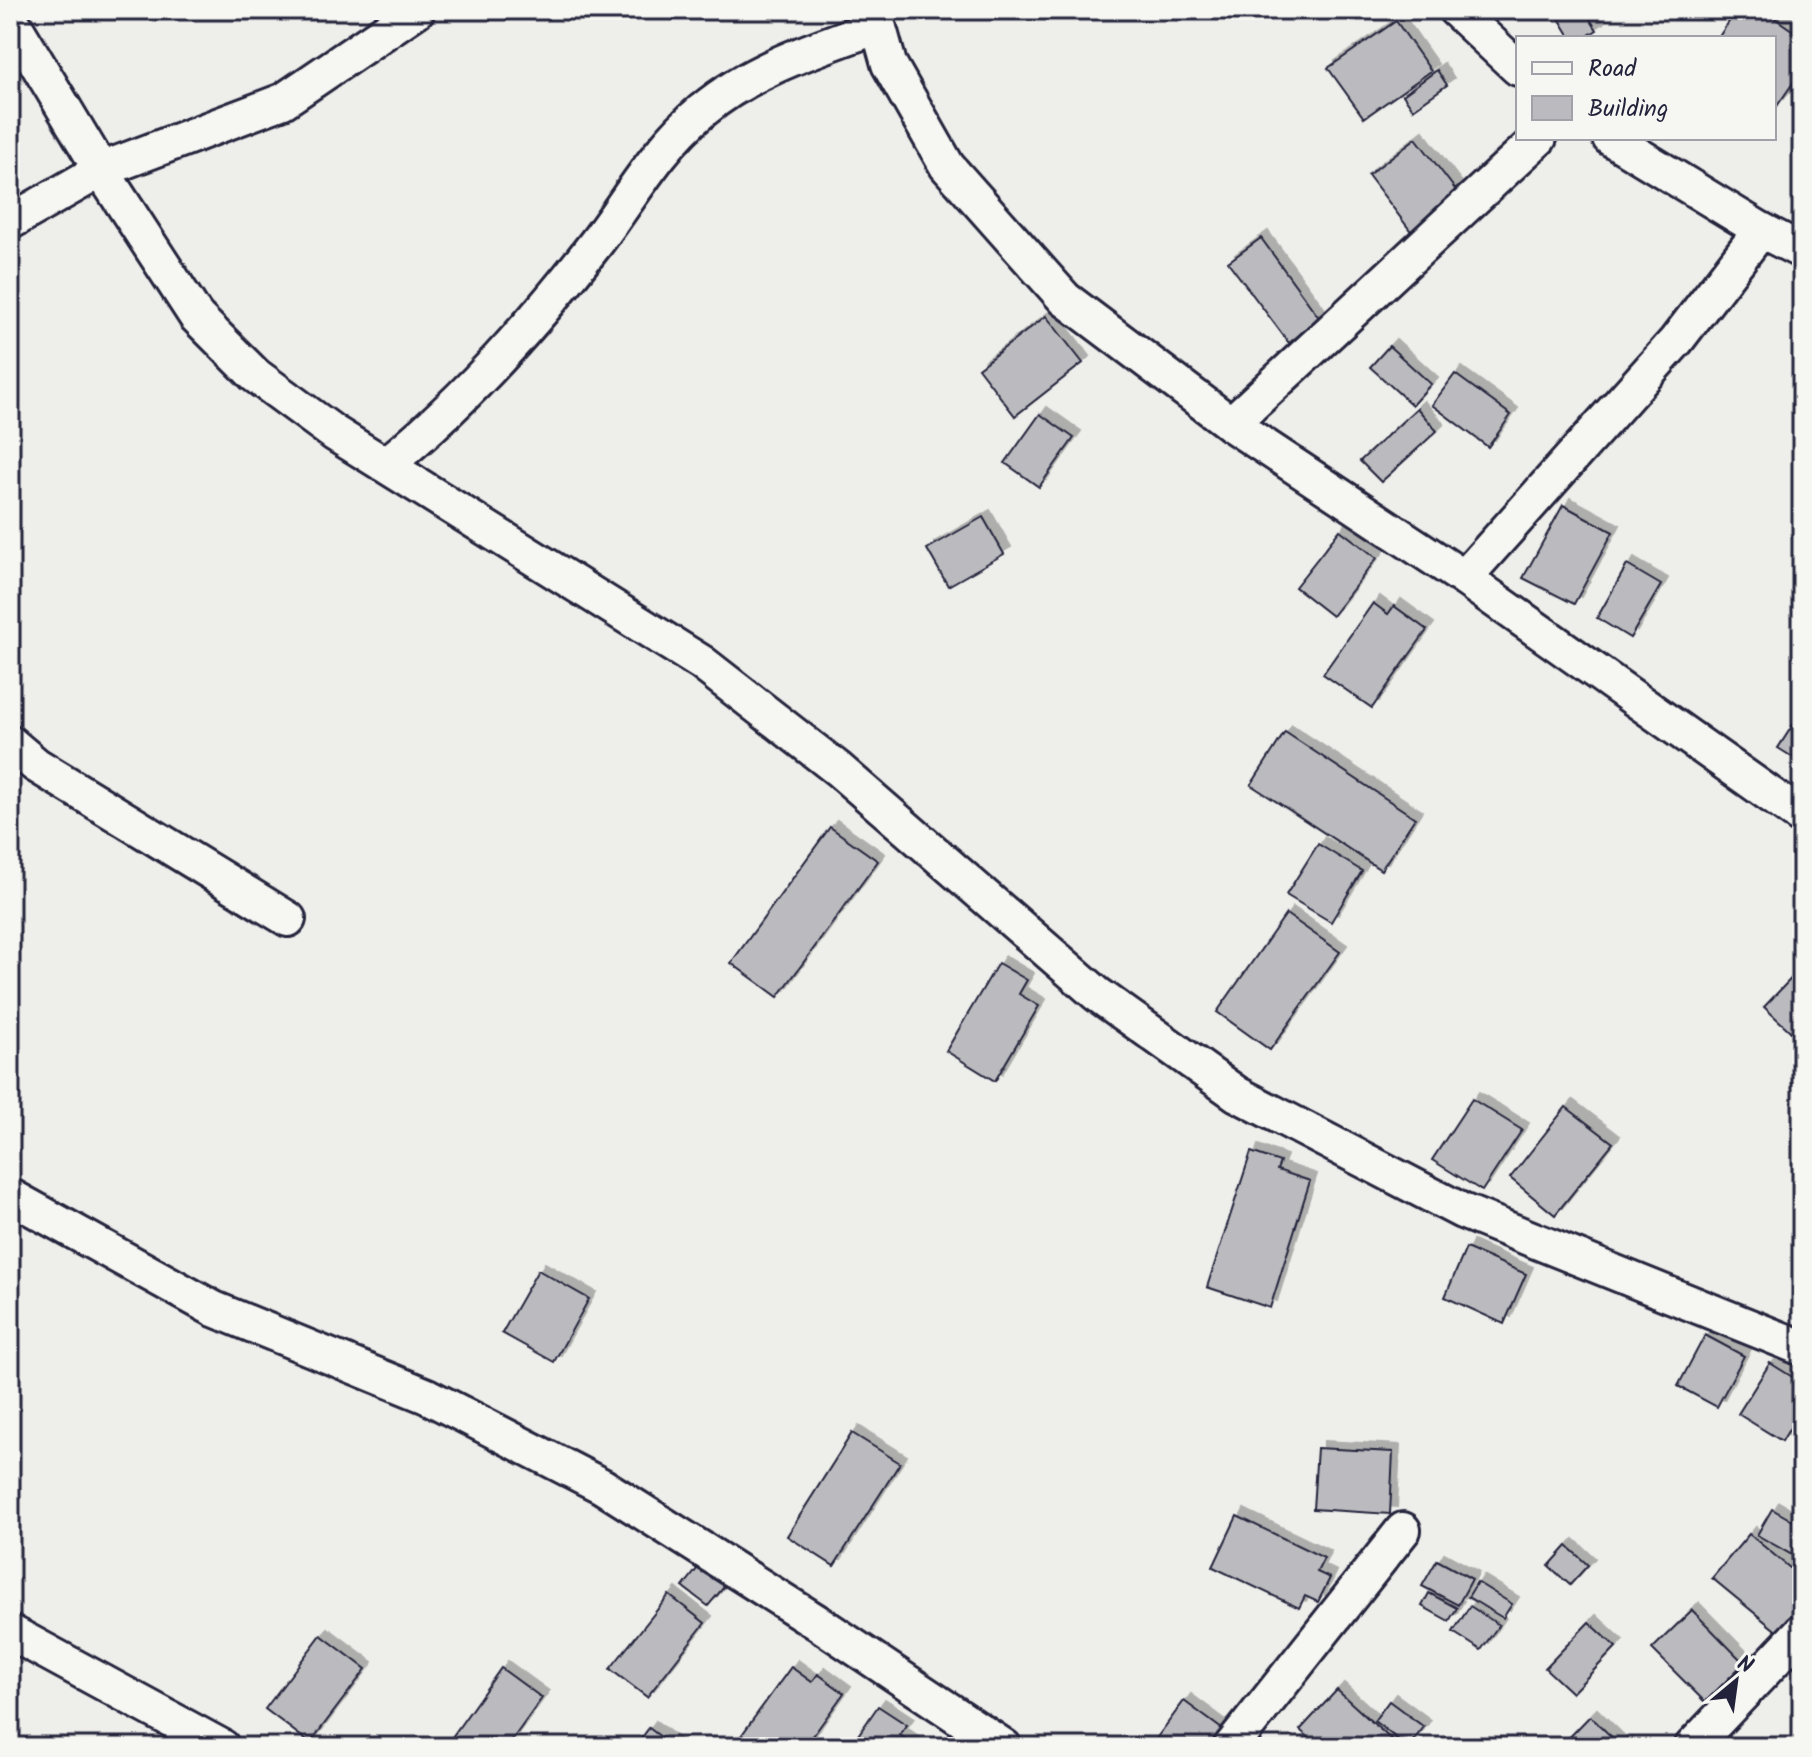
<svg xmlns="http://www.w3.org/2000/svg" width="1812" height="1757" font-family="Kalam,sans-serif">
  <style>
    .building { fill: #bbbbbf; stroke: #22223b; stroke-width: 2; filter: url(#shadow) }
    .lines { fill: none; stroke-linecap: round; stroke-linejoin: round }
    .minor-casing { stroke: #22223b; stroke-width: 40 }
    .minor { stroke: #f6f6f2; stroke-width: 34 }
  </style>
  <defs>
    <filter id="shadow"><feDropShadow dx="7" dy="-7" stdDeviation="0" flood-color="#0004"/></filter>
  </defs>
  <rect width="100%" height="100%" fill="#eeeeeb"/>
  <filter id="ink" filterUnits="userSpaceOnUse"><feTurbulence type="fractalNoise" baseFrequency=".0125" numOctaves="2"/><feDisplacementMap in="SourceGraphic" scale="16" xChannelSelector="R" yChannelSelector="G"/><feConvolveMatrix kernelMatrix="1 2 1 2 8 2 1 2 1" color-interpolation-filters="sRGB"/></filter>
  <g filter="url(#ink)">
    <g class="building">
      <polygon points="1554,10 1584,10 1597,30 1584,38 1571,38"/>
      <polygon points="1737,10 1763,10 1802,37 1802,70 1777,106 1774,104 1774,38 1718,38"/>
      <polygon points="1396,21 1431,71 1364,118 1328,68"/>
      <polygon points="1437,70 1447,85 1413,109 1403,95"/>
      <polygon points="1416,138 1461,197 1413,234 1368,175"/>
      <polygon points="1261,238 1320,319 1289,343 1228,262"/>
      <polygon points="1046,316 1083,363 1015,416 978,368"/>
      <polygon points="1389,346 1431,384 1412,405 1370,367"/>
      <polygon points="1455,374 1511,415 1488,447 1432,405"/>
      <polygon points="1417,408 1437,431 1381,482 1360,461"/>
      <polygon points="1040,414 1074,438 1039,487 1005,463"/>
      <polygon points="1563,505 1613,532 1574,604 1523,578"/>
      <polygon points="983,517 1004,554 948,586 927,549"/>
      <polygon points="1340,530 1377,558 1332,616 1295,587"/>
      <polygon points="1627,565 1661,585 1630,638 1597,618"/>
      <polygon points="1373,603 1388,614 1394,606 1427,630 1372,708 1323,674"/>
      <polygon points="1802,711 1802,763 1778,748"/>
      <polygon points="1285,732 1415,818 1381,870 1251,785"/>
      <polygon points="830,827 878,861 778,997 731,963"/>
      <polygon points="1318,844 1362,871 1331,922 1286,895"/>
      <polygon points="1286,914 1340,952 1270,1050 1217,1012"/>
      <polygon points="998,963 1027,980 1019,994 1039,1006 995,1081 946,1051"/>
      <polygon points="1802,967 1802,1042 1764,1007"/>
      <polygon points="1472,1099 1522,1130 1482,1191 1432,1160"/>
      <polygon points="1566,1107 1613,1143 1555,1215 1510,1178"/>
      <polygon points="1251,1152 1280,1162 1277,1170 1310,1181 1270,1308 1207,1287"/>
      <polygon points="1466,1248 1526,1274 1504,1324 1445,1297"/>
      <polygon points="538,1270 589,1299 554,1362 502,1333"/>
      <polygon points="1705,1335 1744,1356 1717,1407 1678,1386"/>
      <polygon points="1770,1363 1802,1383 1802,1408 1782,1441 1738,1414"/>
      <polygon points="852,1433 900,1463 834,1566 787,1536"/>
      <polygon points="1317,1448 1393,1452 1390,1514 1313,1509"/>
      <polygon points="1772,1509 1802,1526 1802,1541 1794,1556 1757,1535"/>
      <polygon points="1237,1516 1324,1558 1317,1572 1330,1578 1318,1602 1305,1596 1299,1608 1213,1567"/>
      <polygon points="1749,1534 1802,1578 1802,1619 1785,1638 1712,1578"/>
      <polygon points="1567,1546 1588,1565 1570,1585 1549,1566"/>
      <polygon points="704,1560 730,1580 708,1606 683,1587"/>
      <polygon points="1437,1560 1472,1579 1458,1605 1422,1586"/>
      <polygon points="1477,1582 1512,1604 1503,1618 1468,1597"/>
      <polygon points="1429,1593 1457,1608 1449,1621 1422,1606"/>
      <polygon points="669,1595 705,1623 647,1697 610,1669"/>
      <polygon points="1470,1606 1499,1625 1481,1650 1453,1632"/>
      <polygon points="1692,1610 1744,1663 1705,1702 1652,1649"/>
      <polygon points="1589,1622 1616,1647 1572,1693 1545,1668"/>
      <polygon points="321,1635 366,1669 310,1743 265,1709"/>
      <polygon points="791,1667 812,1682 818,1674 844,1693 805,1747 733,1747"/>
      <polygon points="501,1668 542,1698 507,1747 445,1747"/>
      <polygon points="1337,1690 1395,1743 1391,1747 1319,1747 1300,1730"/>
      <polygon points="1184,1701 1230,1735 1222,1747 1150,1747"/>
      <polygon points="1389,1701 1424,1727 1408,1747 1374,1721"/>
      <polygon points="878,1706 907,1725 900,1735 913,1744 911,1747 850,1747"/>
      <polygon points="1590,1716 1622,1747 1560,1747"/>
      <polygon points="649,1728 674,1747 635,1747"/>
    </g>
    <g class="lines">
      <defs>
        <g id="minor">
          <polyline points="874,10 889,64 947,166 1065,299 1231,424 1464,578 1802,817"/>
          <polyline points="1456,10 1518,68"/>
          <polyline points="10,18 101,170 196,316 255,375 334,433 702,663 838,769 1097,994 1237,1094 1462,1211 1802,1348"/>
          <polyline points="1610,138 1761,230 1802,251"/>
          <polyline points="10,222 101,170 283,101 417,10"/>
          <polyline points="1231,424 1539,138"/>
          <path d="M 387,464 C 464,402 536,321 596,243 C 631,197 658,147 703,110 C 753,68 818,48 878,26"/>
          <polyline points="1464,578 1676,341 1761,230"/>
          <polyline points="10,743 36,765 288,919"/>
          <polyline points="10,1196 214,1309 427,1396 602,1486 820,1624 1004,1747"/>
          <polyline points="10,1632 222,1747"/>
          <polyline points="1231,1747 1403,1530"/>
          <polyline points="1692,1747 1802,1631"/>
        </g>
      </defs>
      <use href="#minor" class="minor-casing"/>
      <use href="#minor" class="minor"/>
    </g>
  </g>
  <rect width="1812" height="1757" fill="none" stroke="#f6f6f2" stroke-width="40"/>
  <rect x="20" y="20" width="1772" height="1717" fill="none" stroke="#22223b" stroke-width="3" filter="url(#ink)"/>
  <rect x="1516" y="36" width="260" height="104" fill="#f6f6f2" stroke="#a1a1a9" stroke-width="2"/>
  <rect x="1532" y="62" width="40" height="12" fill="#f6f6f2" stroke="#a1a1a9" stroke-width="2"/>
  <text x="1588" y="76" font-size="24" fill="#22223b">Road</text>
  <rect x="1532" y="96" width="40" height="24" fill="#bbbbbf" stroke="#a1a1a9" stroke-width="2"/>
  <text x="1588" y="116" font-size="24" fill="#22223b">Building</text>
  <g transform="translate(1736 1681) rotate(29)" stroke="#f6f6f2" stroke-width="6" paint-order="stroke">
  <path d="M0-6L14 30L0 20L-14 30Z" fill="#22223b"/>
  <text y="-12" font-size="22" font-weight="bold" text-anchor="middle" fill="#22223b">N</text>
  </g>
</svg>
